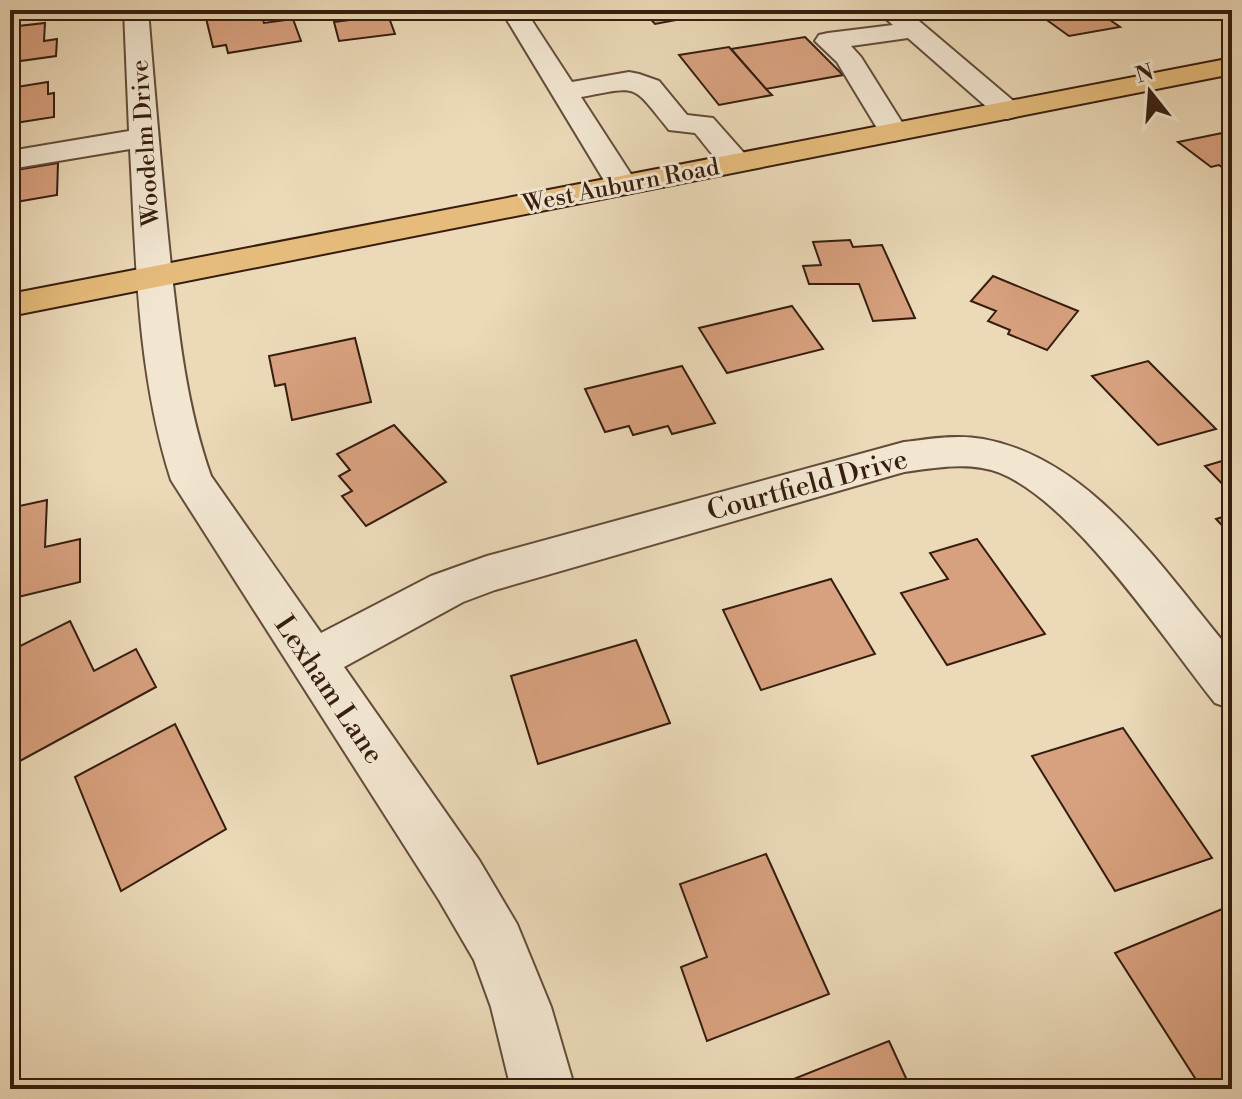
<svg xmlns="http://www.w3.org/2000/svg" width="1242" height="1099" font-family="'Libre Bodoni',serif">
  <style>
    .building { fill: #d7a07e; stroke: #361d0f; stroke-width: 2 }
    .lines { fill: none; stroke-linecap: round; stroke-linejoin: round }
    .minor-casing { stroke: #634c39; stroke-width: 4 }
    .major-casing { stroke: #361d0f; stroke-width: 4 }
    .minor { fill: #f2e6d1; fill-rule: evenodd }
    .major { fill: #e6bc7c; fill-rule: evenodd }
    .labels { text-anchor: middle; stroke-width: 6; stroke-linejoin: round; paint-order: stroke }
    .far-street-label { font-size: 24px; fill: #361d0f; stroke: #f2e6d1 }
    .street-label { font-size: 28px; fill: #361d0f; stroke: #f2e6d1 }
  </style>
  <rect width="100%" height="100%" fill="#ebd9b8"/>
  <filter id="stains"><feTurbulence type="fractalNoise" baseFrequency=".0025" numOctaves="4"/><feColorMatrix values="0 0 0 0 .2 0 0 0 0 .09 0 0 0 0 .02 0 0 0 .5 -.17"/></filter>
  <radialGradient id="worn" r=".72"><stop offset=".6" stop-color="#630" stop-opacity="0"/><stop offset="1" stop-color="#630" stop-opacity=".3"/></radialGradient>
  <g class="building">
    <polygon points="240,10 243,19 262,16 264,23 293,19 301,41 228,53 226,45 213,47 205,14"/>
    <polygon points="601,10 631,10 634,13 608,18"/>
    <polygon points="656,10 691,10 697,16 655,24 644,12"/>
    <polygon points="1033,10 1096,10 1120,27 1069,36"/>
    <polygon points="388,15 395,34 339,41 334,22"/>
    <polygon points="45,23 44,41 57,39 56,56 13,62 10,27"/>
    <polygon points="805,37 843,75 766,89 731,49"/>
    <polygon points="729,47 766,89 772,95 719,105 679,55"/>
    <polygon points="48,82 48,94 54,93 54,117 15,123 16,108 10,109 10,88"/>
    <polygon points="1232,131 1232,175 1219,165 1211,167 1178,142"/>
    <polygon points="58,163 57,195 10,203 10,171"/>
    <polygon points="850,240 853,247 882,245 915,318 873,321 859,284 809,284 803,266 821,265 813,242"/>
    <polygon points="993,276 1078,311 1047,350 1008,334 1010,330 988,321 996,311 971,301"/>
    <polygon points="792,306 823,349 727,373 699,328"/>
    <polygon points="355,338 371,402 292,420 285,384 275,386 269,356"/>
    <polygon points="1148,361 1216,429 1158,445 1092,376"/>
    <polygon points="682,366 715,423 672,434 668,426 633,435 629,426 605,432 585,389"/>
    <polygon points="394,425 446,482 366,526 342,496 352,491 339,476 350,470 337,454"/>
    <polygon points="1232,458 1232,494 1205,466"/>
    <polygon points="47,500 45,547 80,539 80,582 10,599 10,508"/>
    <polygon points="1232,514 1232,536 1216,519"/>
    <polygon points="977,539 1045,634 947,665 901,593 948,579 930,553"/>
    <polygon points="831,579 875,654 761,690 723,610"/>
    <polygon points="70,621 94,671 136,649 156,687 18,762 10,742 10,651"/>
    <polygon points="636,640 670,723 538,764 511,676"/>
    <polygon points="175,724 226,829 121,891 75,777"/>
    <polygon points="1123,728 1212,858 1115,891 1032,756"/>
    <polygon points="766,854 829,994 707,1041 681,967 707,957 680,884"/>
    <polygon points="1232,905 1232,1089 1202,1089 1115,953"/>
    <polygon points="889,1041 911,1089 783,1089 781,1084"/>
  </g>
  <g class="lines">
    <defs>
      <g id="minor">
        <path d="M 124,10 L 148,10 C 155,95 162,181 171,266 C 179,337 187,408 211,476 L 321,633 L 431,576 L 487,556 L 904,442 C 930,439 957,434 983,439 C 1093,459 1164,572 1232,652 L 1232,709 L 1215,703 C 1164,639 1074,503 1000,473 C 970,461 935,468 904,472 L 495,590 L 463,602 L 344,667 L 479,860 L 517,924 L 551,1007 L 575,1089 L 511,1089 L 491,1007 L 474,960 L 439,900 L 171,480 C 137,374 136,259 130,149 L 10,169 L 10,151 L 129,131 Z"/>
        <path d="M 501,10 L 525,10 L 572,82 L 629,72 L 639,74 L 659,81 L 687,115 L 713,118 L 752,162 L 748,168 C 722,175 710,150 695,133 L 669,130 C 631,83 640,86 581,97 L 638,185 L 633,192 L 622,194 L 611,192 Z"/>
        <polygon points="882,10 906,10 1017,104 1021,110 1017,116 1007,119 997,116 908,38 851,46 861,57 908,132 903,138 893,141 883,138 837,62 815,41 819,35 828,33 893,25 884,17"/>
      </g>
      <polygon id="major" points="1232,58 1232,74 10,316 10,294"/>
    </defs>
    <use href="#minor" class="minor-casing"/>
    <use href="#major" class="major-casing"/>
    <use href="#minor" class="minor"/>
    <use href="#major" class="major"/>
  </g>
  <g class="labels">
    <g class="far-street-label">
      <text transform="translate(145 143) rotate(-94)" y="8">Woodelm Drive</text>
      <text transform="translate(621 185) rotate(-11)" y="8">West Auburn Road</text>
    </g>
    <g class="street-label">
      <text transform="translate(807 484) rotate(-15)" y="10">Courtfield Drive</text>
      <text transform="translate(330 689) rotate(56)" y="10">Lexham Lane</text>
    </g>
  </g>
  <rect width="1242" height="1099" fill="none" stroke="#ebd9b8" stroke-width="40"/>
  <rect x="12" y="12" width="1218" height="1075" fill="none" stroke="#361d0f" stroke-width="4"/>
  <rect x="20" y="20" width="1202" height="1059" fill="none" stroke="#361d0f" stroke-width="2"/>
  <g transform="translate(1150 92) rotate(343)" stroke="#f2e6d1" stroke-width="6" paint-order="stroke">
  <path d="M0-6L14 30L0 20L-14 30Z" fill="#361d0f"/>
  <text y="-12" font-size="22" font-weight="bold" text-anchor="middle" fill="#361d0f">N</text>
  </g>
  <rect width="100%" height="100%" filter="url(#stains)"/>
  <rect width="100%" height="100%" fill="url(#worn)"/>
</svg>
